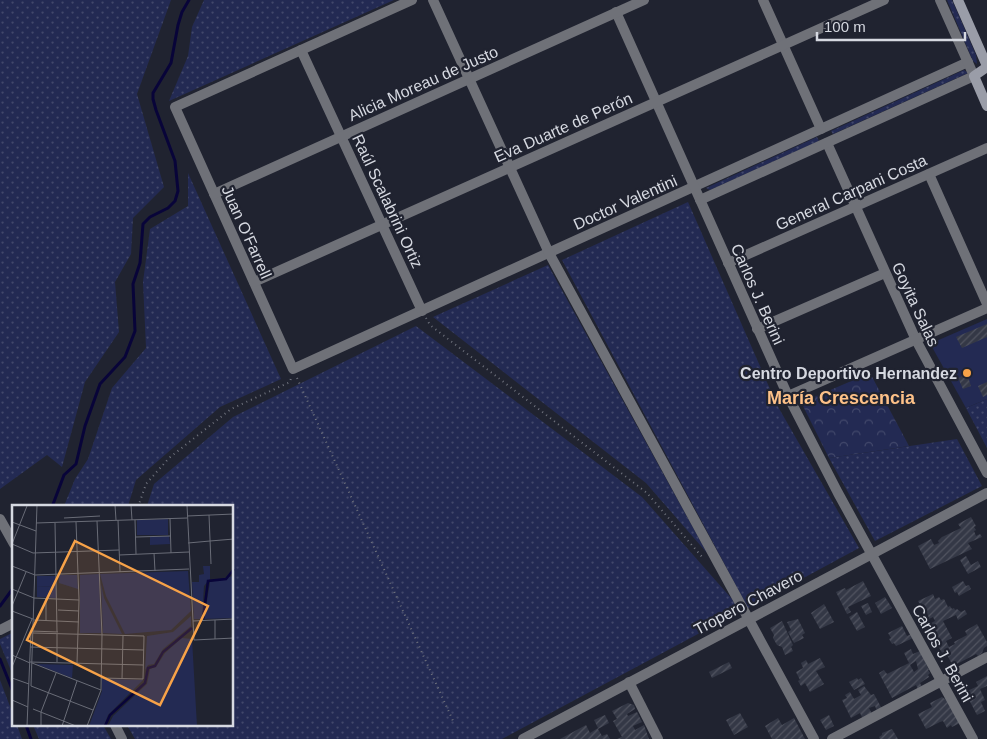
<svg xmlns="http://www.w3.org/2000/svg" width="987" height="739" font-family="Arial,sans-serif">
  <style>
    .grass { fill: url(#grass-dots) }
    .forest { fill: url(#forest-crowns) }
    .pitch { fill: #232a53 }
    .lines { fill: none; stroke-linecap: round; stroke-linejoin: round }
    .stream { stroke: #080439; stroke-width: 3 }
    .building { fill: url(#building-hatch) }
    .path { stroke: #6f727d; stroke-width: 2; stroke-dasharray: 1 4; stroke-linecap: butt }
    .street { stroke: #6f7178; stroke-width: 10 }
    .secondary { stroke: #9a9da8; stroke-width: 10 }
    .poi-dot { fill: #f7a248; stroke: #202330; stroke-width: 2 }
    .labels { text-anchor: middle; stroke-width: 4.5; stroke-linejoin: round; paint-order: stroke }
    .street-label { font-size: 16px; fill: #d6d9e1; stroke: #202330 }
    .poi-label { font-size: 16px; font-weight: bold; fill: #d6d9e1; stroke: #202330; text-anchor: end }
    .neighbourhood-label { font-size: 18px; font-weight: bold; fill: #fdc188; stroke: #202330 }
    .inset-river { fill: none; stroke: #080439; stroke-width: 2.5 }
    .inset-road { fill: none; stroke: #696c77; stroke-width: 1 }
    .view { fill: #f7a248; fill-opacity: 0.15; stroke: #f7a248; stroke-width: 2.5 }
    .inset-edge { fill: none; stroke: #d6d9e1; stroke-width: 2.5 }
  </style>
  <defs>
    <pattern id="grass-dots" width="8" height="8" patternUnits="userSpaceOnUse" patternTransform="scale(1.25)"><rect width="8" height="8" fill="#232a53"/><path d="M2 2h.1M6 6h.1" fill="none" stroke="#42486b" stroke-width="1.8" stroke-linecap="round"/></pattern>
    <pattern id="forest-crowns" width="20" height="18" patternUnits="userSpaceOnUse" patternTransform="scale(1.25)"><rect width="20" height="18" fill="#232a53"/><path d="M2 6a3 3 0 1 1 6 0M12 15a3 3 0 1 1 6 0" fill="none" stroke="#42486b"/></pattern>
    <pattern id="building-hatch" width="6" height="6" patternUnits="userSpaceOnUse" patternTransform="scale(1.25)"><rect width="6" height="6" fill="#343846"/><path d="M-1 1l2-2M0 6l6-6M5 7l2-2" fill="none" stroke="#515460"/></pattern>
  </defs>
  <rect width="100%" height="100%" fill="#202330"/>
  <g class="grass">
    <polygon points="0,0 171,0 137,94 164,187 133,218 131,254 115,282 119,332 85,382 62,467 47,455 0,489"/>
    <polygon points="204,0 394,0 169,101 188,56 192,27"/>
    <polygon points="947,0 952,0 976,55 977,64 973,61"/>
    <polygon points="964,70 968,73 833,134 831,131"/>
    <polygon points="817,137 819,141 710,190 706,188"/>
    <polygon points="188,173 281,379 220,407 136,480 128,506 64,506 75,479 88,459 112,388 146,348 143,282 150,229 188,206"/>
    <polygon points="688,202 777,405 859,548 748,608 562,260"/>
    <polygon points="548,265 707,553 646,483 433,317"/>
    <polygon points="416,326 642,497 732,599 739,612 502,739 135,739 127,725 232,725 232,507 147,506 154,484 233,417"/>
    <polygon points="987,399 987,448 966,408"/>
    <polygon points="957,439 982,486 875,541 829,458"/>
    <polygon points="14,632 14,678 0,644 0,639"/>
    <polygon points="0,680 14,717 14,725 17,725 22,739 0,739"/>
    <polygon points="33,725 103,725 111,739 39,739"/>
  </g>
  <polygon class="forest" points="870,373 909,446 829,458 803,406 807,400"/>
  <polygon class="pitch" points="987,319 987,399 966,408 932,347 934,342"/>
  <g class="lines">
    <g class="stream">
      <polyline points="52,507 64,475 76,464 85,426 100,384 125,357 135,331 133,284 140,263 143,224 150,217 168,208 175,201 178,191 175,161 156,110 153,99 153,93 171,63 178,25 182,12 189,0"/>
      <polyline points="0,606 14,587"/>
      <polyline points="0,659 14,694"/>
      <polyline points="26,725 31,739"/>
    </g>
  </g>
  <g class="building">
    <polygon points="987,324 987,337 962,348 956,337"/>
    <polygon points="967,374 971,386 963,389 958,378"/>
    <polygon points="987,382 987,395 983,397 978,386"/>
    <polygon points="971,517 976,526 974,527 976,530 974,531 976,536 980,534 982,537 968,543 972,549 930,569 918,546 931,539 934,545 939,543 938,541 942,537 961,528 958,524"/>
    <polygon points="966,556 971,565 978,561 981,567 968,574 960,560"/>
    <polygon points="863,581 871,596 848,607 851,612 847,614 836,592 845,588 846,590"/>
    <polygon points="963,581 966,586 969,585 971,589 959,596 957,592 955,593 952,587"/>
    <polygon points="933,594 935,599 939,597 941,600 944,599 948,607 950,606 952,609 954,608 955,610 957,609 961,612 965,610 967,614 958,620 956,615 943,621 952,638 946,641 949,647 955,644 954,642 967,635 965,631 977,624 987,642 987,646 984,648 982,653 978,656 976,654 953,666 947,655 944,657 929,629 933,627 931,623 935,621 933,617 929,619 926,609 923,610 918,601"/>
    <polygon points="885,597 892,608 881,614 875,603"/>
    <polygon points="868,603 872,612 866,615 861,606"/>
    <polygon points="824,604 834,622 820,629 811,613"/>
    <polygon points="857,612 865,627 857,631 849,617"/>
    <polygon points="798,619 805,633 802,635 804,638 794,643 788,632 791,630 787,622"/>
    <polygon points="782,621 793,645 791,647 793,651 785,655 782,647 777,645 773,638 774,635 770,628"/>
    <polygon points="902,626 907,636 911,634 913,638 896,646 894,643 892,644 889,639 891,638 888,633"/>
    <polygon points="911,649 913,654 920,651 929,670 928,670 930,673 928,675 929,677 920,683 922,687 918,689 916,685 892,698 879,673 884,670 887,674 909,663 914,672 918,669 916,661 910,665 904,653"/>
    <polygon points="820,658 825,667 816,671 824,684 810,692 805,683 801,686 798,681 800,680 796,672 803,668 801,663 806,660 808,664"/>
    <polygon points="729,662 732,668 712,678 709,672"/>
    <polygon points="987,676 987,686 980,689 985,700 981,702 985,711 977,715 965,692 978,686 976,682"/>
    <polygon points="857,678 858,680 861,678 865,684 854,690 849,682"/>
    <polygon points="864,686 871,695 874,694 882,709 877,711 875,706 869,708 872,714 863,719 860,713 851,718 842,700 847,698 845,695 850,692 854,699 861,695 858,690"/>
    <polygon points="942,697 948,701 960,723 952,727 951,725 947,728 943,721 940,722 926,729 918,714 932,707 930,703"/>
    <polygon points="628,703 634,705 635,709 627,714 628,716 637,712 642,722 633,726 635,730 644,725 649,739 617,739 622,737 613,721 617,719 612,711"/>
    <polygon points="740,713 748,727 734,735 726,720"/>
    <polygon points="605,715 609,723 598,729 602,736 607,734 610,739 560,739 586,725 590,733 598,728 594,720"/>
    <polygon points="829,715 834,726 826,730 820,720"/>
    <polygon points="778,718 782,725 794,718 805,739 772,739 765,726"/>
    <polygon points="892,729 898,739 880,739 879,737 882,735 882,733"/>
  </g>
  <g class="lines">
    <g class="path">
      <polyline points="426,318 430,325 647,493 703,558"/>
      <polyline points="297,378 454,723"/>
      <polyline points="138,507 146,484 169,458 231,409 290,382 291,378"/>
    </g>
    <g class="street">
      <polyline points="412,0 175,107 293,369 968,62"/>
      <polyline points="433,0 549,253 814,739"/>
      <polyline points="763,0 821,129"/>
      <polyline points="616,12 788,396 838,493 973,739"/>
      <polyline points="301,50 422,311"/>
      <polyline points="827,143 916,340 987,473"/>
      <polyline points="929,174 987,304"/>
      <polyline points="214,194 644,0"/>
      <polyline points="700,200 974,76 940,0"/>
      <polyline points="728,263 987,148"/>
      <polyline points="254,282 884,0"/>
      <polyline points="757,329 885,273"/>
      <polyline points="788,396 987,308"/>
      <polyline points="0,519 14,544"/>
      <polyline points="0,630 14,623"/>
      <polyline points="629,682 658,739"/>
      <polyline points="115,725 122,739"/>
      <polyline points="523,739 987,493"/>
      <polyline points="832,739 987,657"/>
    </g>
    <g class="secondary">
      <polyline points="958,0 987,66"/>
      <polyline points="987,67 974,76 987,106"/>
    </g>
  </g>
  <circle class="poi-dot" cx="967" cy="373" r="5"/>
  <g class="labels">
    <g class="street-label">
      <text transform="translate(423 83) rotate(-24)" y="6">Alicia Moreau de Justo</text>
      <text transform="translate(563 127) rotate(-24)" y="6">Eva Duarte de Perón</text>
      <text transform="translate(851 192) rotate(-24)" y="6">General Carpani Costa</text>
      <text transform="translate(388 201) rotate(65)" y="6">Raúl Scalabrini Ortiz</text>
      <text transform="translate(625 202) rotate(-24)" y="6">Doctor Valentini</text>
      <text transform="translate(247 232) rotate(66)" y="6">Juan O'Farrell</text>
      <text transform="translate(758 294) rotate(66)" y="6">Carlos J. Berini</text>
      <text transform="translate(916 304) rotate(65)" y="6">Goyita Salas</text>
      <text transform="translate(748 602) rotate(-28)" y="6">Tropero Chavero</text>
      <text transform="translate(943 653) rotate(61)" y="6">Carlos J. Berini</text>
    </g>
    <g class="poi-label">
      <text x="957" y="379">Centro Deportivo Hernandez</text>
    </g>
    <g class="neighbourhood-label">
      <text x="841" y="404">María Crescencia</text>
    </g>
  </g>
  <g transform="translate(12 505)">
    <rect width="221" height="221" fill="#202330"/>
    <path d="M 157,31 L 158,39 L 138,40 L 138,32 ZM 191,61 L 198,61 L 198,74 L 192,81 L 190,114 L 182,114 L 180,77 L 187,77 L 187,70 L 192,69 ZM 176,66 L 179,106 L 159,125 L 113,129 L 94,91 L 88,69 ZM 87,69 L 89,128 L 68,128 L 68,70 ZM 47,70 L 65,70 L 66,84 L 47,78 ZM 25,71 L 44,71 L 44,82 L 25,81 ZM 221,71 L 221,113 L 192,114 L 198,77 ZM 89,79 L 92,93 L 110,129 L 91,128 ZM 179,111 L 179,121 L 151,144 L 142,159 L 136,160 L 133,165 L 135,131 L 161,127 ZM 170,133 L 180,134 L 185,221 L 96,221 L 101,211 L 135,179 L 138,164 L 144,162 L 153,148 ZM 90,174 L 131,175 L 96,210 L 92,221 L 77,221 L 90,186 Z" fill="#232a53"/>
    <path d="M 156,14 L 156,30 L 125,30 L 125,15 ZM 24,159 L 61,160 L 60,173 Z" fill="#232a53"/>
    <path d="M 25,81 L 44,82 L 44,93 L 25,92 Z" fill="#232a53"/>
    <path class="inset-river" d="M 191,114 L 196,76 L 214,74 L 222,64M 93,221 L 98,210 L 133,178 L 136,163 L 143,161 L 151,147 L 180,123"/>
    <path class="inset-road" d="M 25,0 L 19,181 L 81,205M 103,0 L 104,15M 119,0 L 120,15M 175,0 L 182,135 L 222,133M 197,10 L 199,59M 175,11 L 222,9M 52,13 L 88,11M 158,13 L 159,48M 106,15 L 108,67M 123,15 L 124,49M 0,17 L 24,26M 64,17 L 67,95 L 65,158M 24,18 L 175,13M 43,18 L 45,127M 124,32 L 159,31M 198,36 L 222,34M 176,38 L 198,36M 0,39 L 21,48 L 107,45M 0,39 L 15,1M 142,48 L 143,66M 107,50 L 177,47M 0,61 L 23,70 L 177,64M 0,84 L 22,93M 22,93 L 67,95M 0,101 L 14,67M 46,105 L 67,106M 0,106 L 21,114M 22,115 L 67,117M 203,115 L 203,134M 34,116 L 34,94M 181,116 L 222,114M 19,126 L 46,127M 21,128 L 132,131 L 131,174 L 89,173M 18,142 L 132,145M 0,150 L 18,158M 18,157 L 131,160M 45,157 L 45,129M 20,158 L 89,185M 0,162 L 20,114M 0,173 L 17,179M 110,174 L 111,131M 0,195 L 16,202M 21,204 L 64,221M 15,221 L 19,126M 29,221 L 29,207 L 44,168M 50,221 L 65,176M 75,221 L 89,185 L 90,130 L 85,16"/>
    <path class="view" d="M 63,36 L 196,101 L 148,200 L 15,135 Z"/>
    <rect width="221" height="221" class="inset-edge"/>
  </g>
  <path d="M817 32v8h148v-8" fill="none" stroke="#d6d9e1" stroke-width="2.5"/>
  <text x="824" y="32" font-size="15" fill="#d6d9e1" stroke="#202330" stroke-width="4" paint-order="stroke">100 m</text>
</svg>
